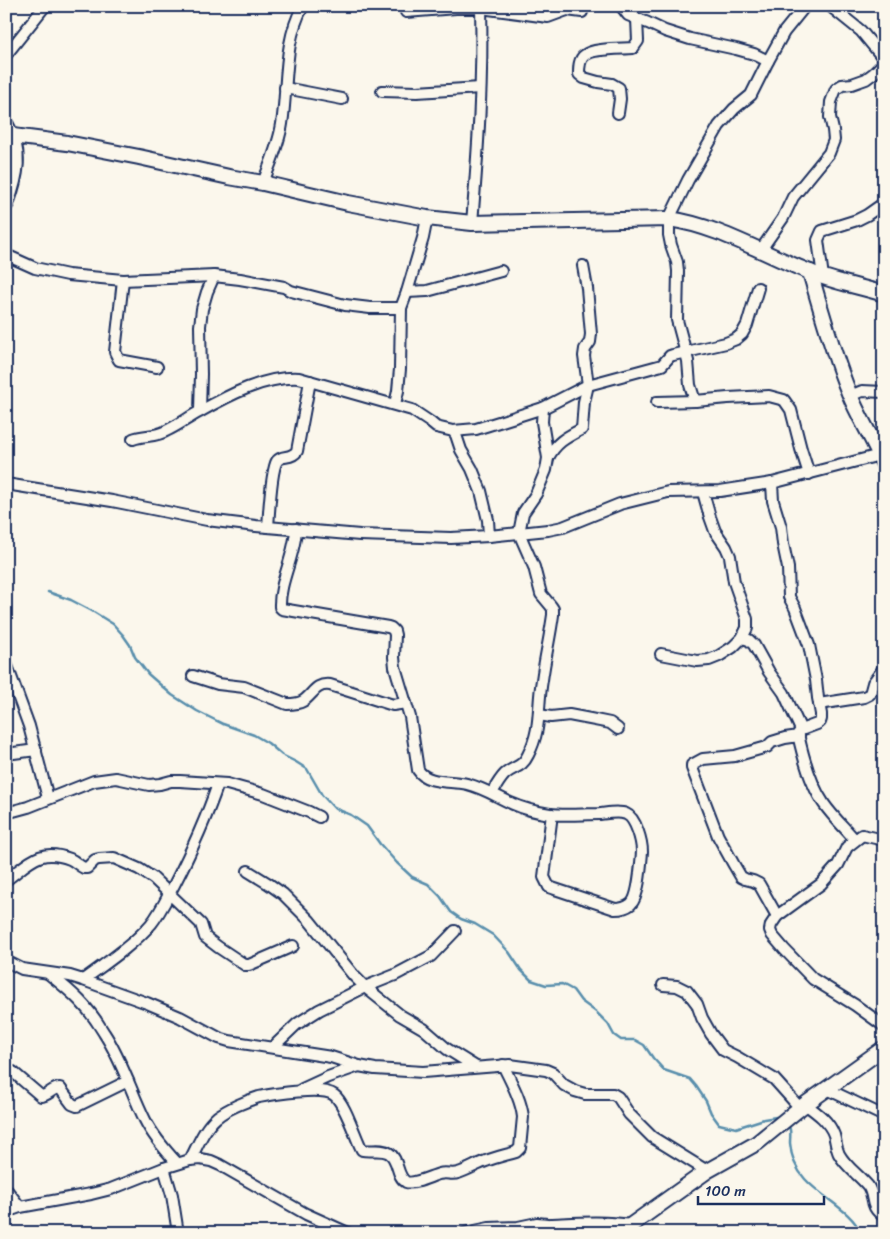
<svg xmlns="http://www.w3.org/2000/svg" width="890" height="1239" font-family="Sriracha,sans-serif">
  <style>
    .lines { fill: none; stroke-linecap: round; stroke-linejoin: round }
    .stream { stroke: #588eac; stroke-width: 2.5 }
    .street-casing { stroke: #1b2f5e; stroke-width: 14 }
    .secondary-casing { stroke: #1b2f5e; stroke-width: 18 }
    .street { stroke: #fbf7ec; stroke-width: 10 }
    .secondary { stroke: #fbf7ec; stroke-width: 14 }
  </style>
  <rect width="100%" height="100%" fill="#fbf7ec"/>
  <filter id="ink" filterUnits="userSpaceOnUse"><feTurbulence type="fractalNoise" baseFrequency=".02" numOctaves="2"/><feDisplacementMap in="SourceGraphic" scale="10" xChannelSelector="R" yChannelSelector="G"/><feConvolveMatrix kernelMatrix="1 2 1 2 8 2 1 2 1" color-interpolation-filters="sRGB"/></filter>
  <g filter="url(#ink)">
    <g class="lines">
      <g class="stream">
        <polyline points="48,592 71,600 92,611 113,624 123,635 130,645 135,657 148,674 172,695 197,711 223,724 254,735 268,743 282,755 296,762 307,769 322,795 334,808 351,815 367,826 380,844 397,863 412,877 428,884 440,896 451,912 461,919 475,924 493,935 509,952 521,970 531,980 546,985 562,984 573,990 581,1001 596,1012 608,1024 614,1035 621,1040 635,1040 644,1045 653,1058 664,1070 690,1079 696,1086 706,1101 711,1113 719,1124 736,1128 764,1119 776,1117 781,1118"/>
        <path d="M 788,1124 C 792,1131 790,1135 790,1143 C 791,1156 796,1169 805,1179 C 821,1197 852,1211 861,1233"/>
      </g>
      <defs>
        <g id="street">
          <polyline points="621,6 628,15 648,23 665,31 690,39 736,49 754,54 768,61"/>
          <polyline points="830,6 861,31 884,59"/>
          <polyline points="406,12 456,8 481,8 548,17 567,10 582,12 583,6"/>
          <polyline points="6,55 45,6"/>
          <polyline points="285,88 342,99"/>
          <polyline points="382,91 417,92 480,88"/>
          <path d="M 618,113 L 620,99 L 619,88 L 612,84 L 598,82 L 584,78 L 579,74 C 579,67 579,59 585,55 C 593,48 621,49 633,48 L 638,41 L 637,19"/>
          <path d="M 263,183 C 270,164 279,144 282,124 C 288,84 283,43 303,6"/>
          <path d="M 472,223 C 478,151 483,79 481,6"/>
          <polyline points="760,251 783,218 793,197 829,153 834,140 833,130 830,117 831,102 836,89 842,85 852,84 866,79 874,73 884,63"/>
          <polyline points="6,255 35,268 68,275 123,280 214,276 240,279 284,287 291,291 345,305 370,308 401,308"/>
          <polyline points="823,277 818,240 822,231 857,220 867,215 884,203"/>
          <polyline points="123,280 115,352 119,360 157,367"/>
          <polyline points="407,292 427,291 501,271"/>
          <polyline points="850,396 862,391 884,392"/>
          <polyline points="695,401 690,385 688,361 677,320 678,271 677,262 671,245 669,235 669,219 688,180 719,126 734,109 751,95 768,61 784,32 805,6"/>
          <polyline points="657,402 695,401 728,398 769,396 784,400 791,410 801,449 809,474"/>
          <polyline points="395,404 398,391 400,369 401,308 407,292 423,238 427,218"/>
          <polyline points="200,411 201,374 200,326 202,309 207,292 214,276"/>
          <polyline points="453,431 476,429 502,421 543,408 588,385 662,365 670,356 673,355 726,343 736,339 742,334 747,325 758,288"/>
          <path d="M 133,439 C 143,435 156,437 166,431 C 177,426 188,418 199,412 C 229,395 265,376 299,378 L 412,410 L 430,422 L 436,427 L 453,431 L 456,435 L 461,450 L 472,469 L 481,491 L 488,520 L 489,536"/>
          <path d="M 548,458 C 556,442 567,437 582,429 L 584,402 L 588,385 L 584,356 L 585,349 L 590,342 L 591,334 L 587,288 L 583,266"/>
          <path d="M 772,483 L 773,501 L 781,527 L 783,544 L 788,568 L 789,597 L 795,608 L 809,645 L 816,680 L 818,698 L 821,714 L 821,719 L 820,722 L 817,724 L 801,730 L 798,734 C 803,757 810,784 824,804 C 833,817 845,828 855,840 L 862,835 L 884,840"/>
          <polyline points="6,484 112,501 207,520 256,526 360,535 451,538 489,536 548,530 563,527 620,504 668,492 720,491 772,483 880,455"/>
          <path d="M 268,527 C 269,514 271,470 277,461 C 282,454 291,460 297,451 L 310,381"/>
          <path d="M 296,529 C 295,556 279,582 280,607 L 282,609 L 388,627 L 391,628 L 394,631 L 395,635 L 394,657 L 395,667 L 410,717 L 418,770 C 428,785 451,780 467,784 C 484,788 497,797 513,804 C 524,809 537,812 550,814 C 566,816 583,814 600,814 C 608,813 619,811 626,814 C 636,818 642,842 642,852 C 641,863 639,897 631,904 C 626,908 621,909 615,909 L 549,887 L 544,877 L 552,814"/>
          <polyline points="742,638 749,640 754,645 769,672 784,693 801,730"/>
          <polyline points="661,654 697,661 709,660 719,656 733,647 742,638 747,628 747,619 734,582 730,556 726,547 715,531 710,517 703,492"/>
          <polyline points="6,663 29,726 48,798"/>
          <path d="M 193,676 L 218,684 L 244,687 L 287,704 C 292,704 298,704 303,701 C 313,695 315,683 330,685 L 393,705 L 406,703"/>
          <polyline points="819,704 864,697 870,694 873,683 884,668"/>
          <polyline points="539,715 551,717 569,715 590,719 610,723 618,729"/>
          <polyline points="6,754 36,750"/>
          <path d="M 492,793 C 496,786 500,779 505,774 C 514,766 522,768 528,755 C 542,728 537,708 542,680 C 545,658 550,637 553,615 L 553,609 L 551,606 L 541,594 L 534,567 L 519,533 L 523,513 L 536,494 L 546,470 L 548,458 L 542,422 L 543,408"/>
          <polyline points="6,813 28,807 94,781 116,778 149,785 160,784 171,781 180,781 227,784 263,794 309,812 319,817"/>
          <polyline points="861,836 847,847 838,865 821,884 777,916 771,925 770,930 772,935 784,949 813,979 855,1005 884,1026"/>
          <polyline points="248,871 269,884 283,894 309,920 354,976 365,987 400,1015 424,1029 447,1049 476,1067"/>
          <path d="M 6,880 C 29,863 40,847 70,859 C 75,861 79,866 84,868 L 87,868 L 95,860 L 99,859 L 114,858 L 139,869 L 153,878 L 201,924 L 205,937 L 218,947 L 245,965 L 249,965 L 293,946"/>
          <polyline points="777,916 759,884 753,881 745,879 741,877 734,865 718,836 692,768 692,765 703,759 735,756 767,747 772,742 785,738 799,736"/>
          <polyline points="6,961 22,969 70,976 83,980 147,1003 180,1017 219,1038 229,1041 331,1057 359,1066 375,1069 423,1072 510,1065 546,1070 553,1073 564,1085 575,1091 585,1094 613,1094 618,1097 629,1114 652,1137 707,1171"/>
          <path d="M 49,974 C 73,993 88,1006 104,1033 C 122,1060 131,1092 145,1120 C 153,1136 165,1150 177,1163"/>
          <path d="M 83,980 C 106,963 132,946 151,924 C 160,913 167,898 174,885 C 191,852 206,819 218,784"/>
          <polyline points="663,985 677,986 687,991 697,1004 702,1018 711,1034 723,1050 737,1057 774,1079 800,1108"/>
          <polyline points="273,1047 297,1024 319,1010 365,987 395,975 431,956 455,931"/>
          <path d="M 6,1070 L 13,1072 L 41,1096 C 48,1096 52,1088 60,1088 L 72,1104 L 77,1106 L 128,1081"/>
          <polyline points="302,1089 328,1077 359,1066"/>
          <polyline points="827,1089 884,1116"/>
          <path d="M 805,1104 C 816,1112 829,1121 834,1135 C 836,1142 836,1148 839,1154 C 846,1167 859,1175 868,1186 C 876,1198 868,1206 884,1216"/>
          <path d="M 190,1160 C 198,1145 204,1128 217,1117 C 227,1109 246,1101 259,1097 C 273,1094 323,1086 334,1095 C 345,1103 355,1137 362,1150 C 370,1152 382,1148 389,1153 C 399,1159 396,1176 406,1182 C 414,1185 431,1176 439,1174 C 446,1172 452,1175 458,1173 C 468,1170 477,1164 486,1161 C 496,1157 506,1155 516,1152 L 520,1148 L 523,1117 C 521,1099 511,1082 503,1065"/>
          <polyline points="164,1168 172,1195 178,1233"/>
          <polyline points="6,1189 20,1207"/>
          <polyline points="6,1212 20,1207 91,1194 111,1189 164,1168 190,1160 200,1159 211,1161 220,1165 306,1214 348,1233"/>
          <path d="M 550,1224 C 577,1223 604,1221 630,1225"/>
          <polyline points="465,1233 489,1228 518,1227 537,1223 547,1224 556,1228 561,1233"/>
        </g>
        <g id="secondary">
          <path d="M 6,125 C 22,152 16,176 6,204"/>
          <path d="M 13,136 L 67,143 L 139,157 L 229,177 L 263,183 L 348,203 L 427,218 L 472,223 L 669,219 C 719,226 763,254 810,272 C 833,282 859,286 884,294"/>
          <path d="M 810,272 C 822,313 833,354 849,393 C 859,418 874,440 884,465"/>
          <polyline points="620,1233 707,1171 757,1143 800,1108 884,1048"/>
        </g>
      </defs>
      <use href="#street" class="street-casing"/>
      <use href="#secondary" class="secondary-casing"/>
      <use href="#street" class="street"/>
      <use href="#secondary" class="secondary"/>
    </g>
  </g>
  <rect width="890" height="1239" fill="none" stroke="#fbf7ec" stroke-width="25"/>
  <rect x="12" y="12" width="865" height="1214" fill="none" stroke="#1b2f5e" stroke-width="2" filter="url(#ink)"/>
  <path d="M698 1196v8h126v-8" fill="none" stroke="#1b2f5e" stroke-width="2.5"/>
  <text x="705" y="1196" font-size="15" fill="#1b2f5e" stroke="#fbf7ec" stroke-width="4" paint-order="stroke">100 m</text>
</svg>
